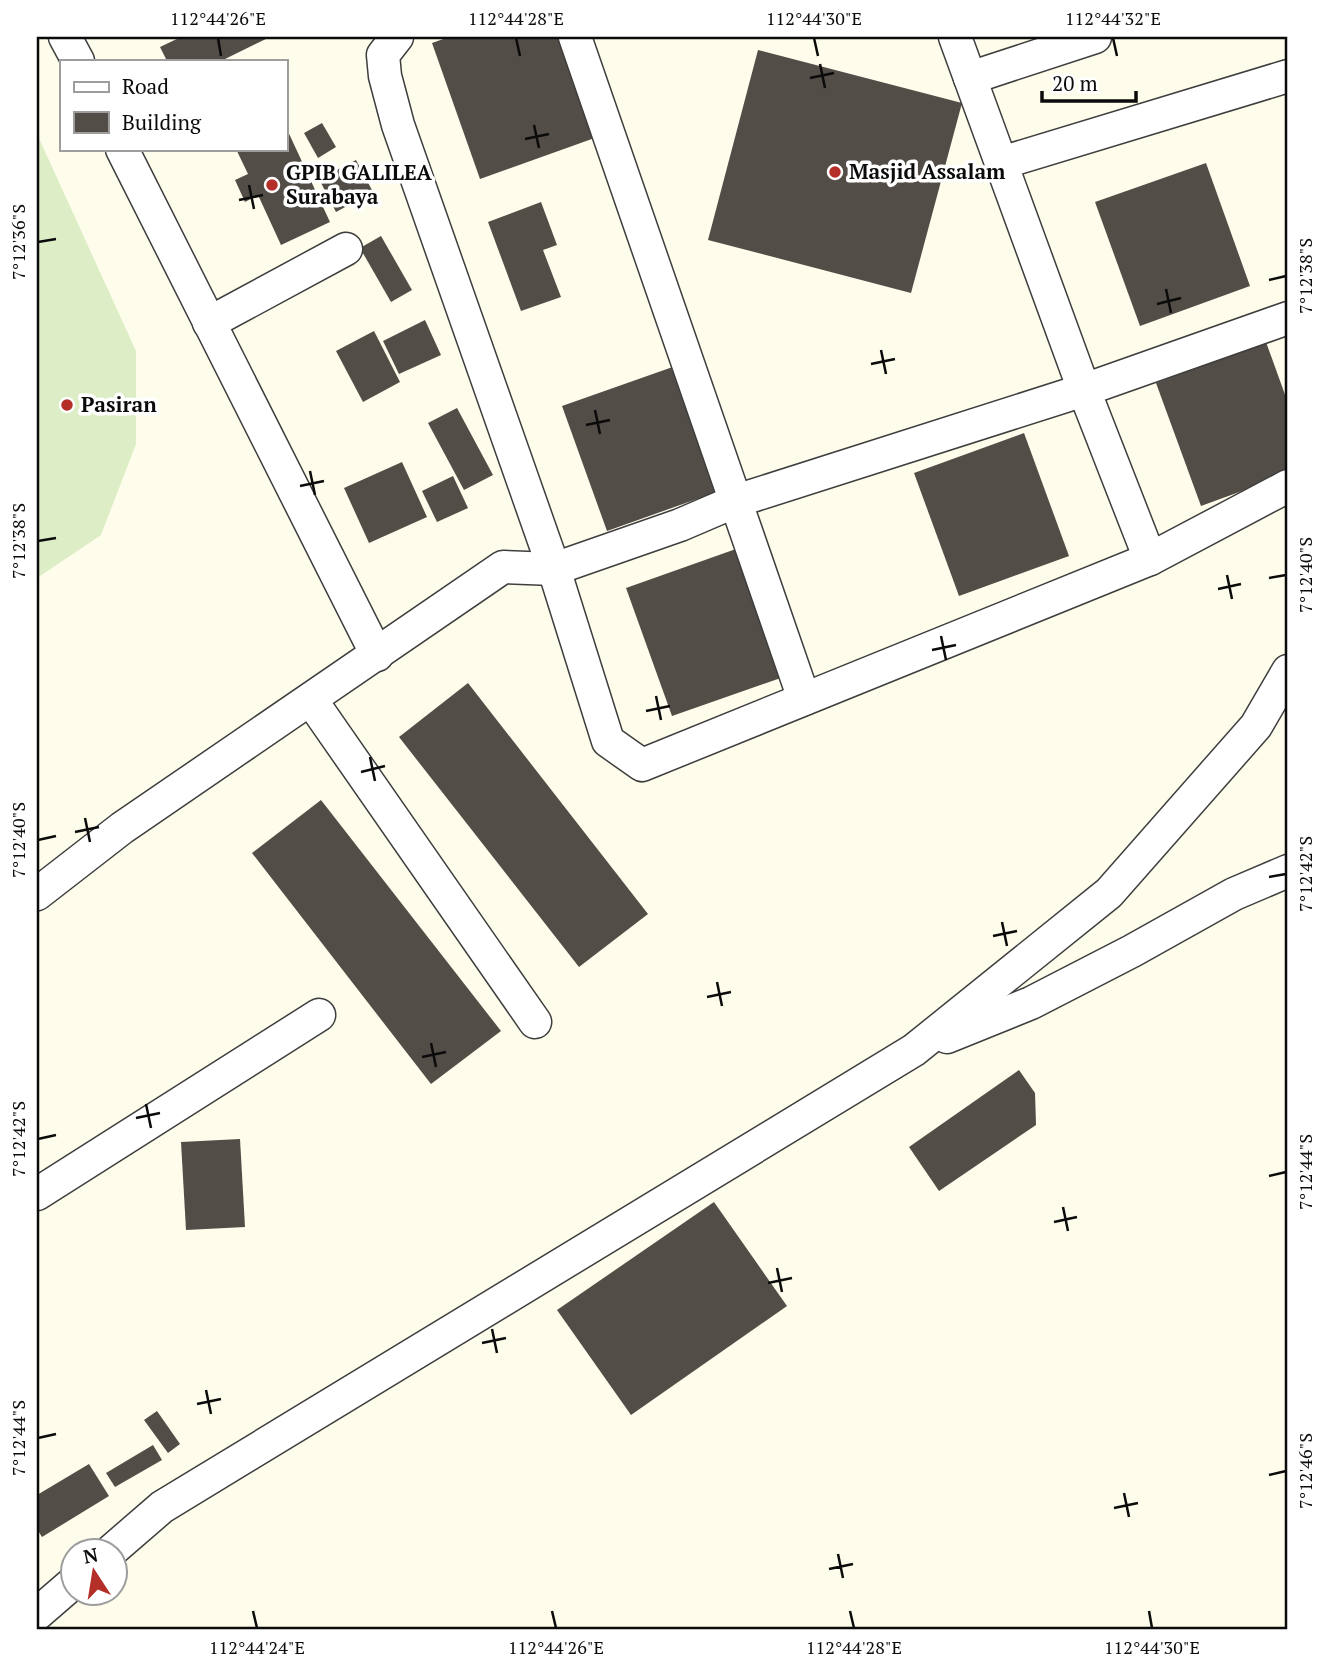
<svg xmlns="http://www.w3.org/2000/svg" width="1325" height="1667" font-family="'PT Serif',serif">
  <style>
    .pitch { fill: #ddeec7 }
    .building { fill: #534d48 }
    .lines { fill: none; stroke-linecap: round; stroke-linejoin: round }
    .minor-casing { stroke: #3e3e3e; stroke-width: 35 }
    .minor { stroke: #fff; stroke-width: 32 }
    .ticks { fill: none; stroke: #0b0b0b; stroke-width: 2.5 }
    .poi-dot { fill: #b52f29; stroke: #fff; stroke-width: 2.5 }
    .labels { text-anchor: middle; stroke-width: 7; stroke-linejoin: round; paint-order: stroke }
    .poi-label { font-size: 21px; font-weight: bold; fill: #0b0b0b; stroke: #fff; text-anchor: start }
    .neatline { fill: none; stroke: #0b0b0b; stroke-width: 2.5 }
    .ticks-label { font-size: 18px; text-anchor: middle; fill: #0b0b0b }
  </style>
  <rect width="100%" height="100%" fill="#fefcea"/>
  <polygon class="pitch" points="37,134 136,351 136,444 101,535 37,578"/>
  <g class="building">
    <polygon points="181,37 270,37 221,61 167,61 160,47"/>
    <polygon points="449,37 568,37 603,135 480,179 432,43"/>
    <polygon points="758,50 962,103 911,293 708,240"/>
    <polygon points="322,123 336,147 318,158 304,133"/>
    <polygon points="285,125 330,222 281,245 258,195 245,202 235,180 248,174 236,149 285,149"/>
    <polygon points="356,160 373,192 336,212 319,179"/>
    <polygon points="1206,163 1250,286 1140,326 1095,202"/>
    <polygon points="541,202 557,245 543,250 561,297 521,311 488,222"/>
    <polygon points="381,236 412,290 391,302 360,248"/>
    <polygon points="425,320 441,355 399,374 383,341"/>
    <polygon points="374,331 400,382 363,402 336,351"/>
    <polygon points="1266,342 1288,403 1288,474 1201,506 1156,383"/>
    <polygon points="684,363 728,488 607,531 562,406"/>
    <polygon points="457,408 493,475 464,490 428,423"/>
    <polygon points="1024,433 1069,556 959,596 914,473"/>
    <polygon points="402,462 427,517 369,543 344,488"/>
    <polygon points="453,476 468,508 437,522 422,491"/>
    <polygon points="750,544 795,673 672,716 626,588"/>
    <polygon points="468,683 648,914 579,967 399,737"/>
    <polygon points="321,800 501,1031 431,1084 252,853"/>
    <polygon points="1019,1070 1035,1093 1036,1125 939,1191 909,1147"/>
    <polygon points="240,1139 245,1227 186,1230 181,1142"/>
    <polygon points="714,1202 787,1306 631,1415 557,1310"/>
    <polygon points="157,1411 180,1444 168,1453 144,1420"/>
    <polygon points="153,1445 162,1460 115,1487 106,1473"/>
    <polygon points="89,1464 109,1496 42,1537 37,1529 37,1495"/>
  </g>
  <g class="lines">
    <defs>
      <g id="minor">
        <polyline points="65,37 78,61"/>
        <polyline points="397,37 383,55 385,76 398,125 554,569 608,741 642,765 1150,559 1288,486"/>
        <polyline points="575,37 804,699"/>
        <polyline points="970,78 1095,37"/>
        <polyline points="122,149 377,655"/>
        <polyline points="1001,163 1288,76"/>
        <polyline points="209,323 346,249"/>
        <polyline points="1150,559 1084,390 1288,318"/>
        <polyline points="311,700 535,1022"/>
        <polyline points="37,894 122,828 503,567 554,569 680,525 736,501 1084,390 955,37"/>
        <polyline points="947,1037 1031,1003 1132,951 1234,894 1288,871"/>
        <polyline points="37,1194 319,1015"/>
        <polyline points="110,1552 162,1507 914,1050 1109,893 1256,726 1288,671"/>
        <polyline points="37,1614 74,1582"/>
      </g>
    </defs>
    <use href="#minor" class="minor-casing"/>
    <use href="#minor" class="minor"/>
  </g>
  <path class="ticks" d="M 218,38 L 221,56M 516,38 L 520,56M 814,38 L 818,56M 1113,38 L 1117,56M 820,64 L 825,88M 810,78 L 834,73M 534,125 L 539,148M 525,139 L 549,134M 249,185 L 254,209M 239,200 L 263,195M 38,242 L 56,239M 1269,280 L 1286,276M 1166,289 L 1171,313M 1157,304 L 1181,298M 881,350 L 886,374M 871,364 L 895,359M 595,410 L 600,434M 586,425 L 610,420M 310,471 L 315,495M 300,486 L 324,481M 38,541 L 56,538M 1227,575 L 1232,599M 1269,578 L 1286,575M 1218,589 L 1241,584M 941,636 L 946,660M 932,650 L 956,645M 656,696 L 661,720M 646,711 L 670,706M 370,757 L 375,781M 361,772 L 385,766M 85,818 L 90,842M 75,832 L 99,827M 38,840 L 56,836M 1269,877 L 1286,874M 1002,922 L 1007,946M 993,936 L 1017,931M 717,982 L 722,1006M 707,997 L 731,992M 431,1043 L 436,1067M 422,1057 L 446,1052M 146,1104 L 151,1128M 136,1118 L 160,1113M 38,1139 L 56,1135M 1269,1176 L 1286,1172M 1063,1207 L 1068,1231M 1054,1222 L 1077,1217M 777,1268 L 782,1292M 768,1283 L 792,1278M 492,1329 L 497,1353M 482,1343 L 506,1338M 206,1390 L 211,1414M 197,1404 L 221,1399M 38,1438 L 56,1434M 1269,1475 L 1286,1471M 1124,1493 L 1129,1517M 1114,1508 L 1138,1503M 838,1554 L 843,1578M 829,1569 L 853,1564M 253,1611 L 257,1628M 552,1611 L 556,1628M 850,1611 L 854,1628M 1149,1611 L 1152,1628"/>
  <g class="poi-dot">
    <circle cx="835" cy="172" r="7"/>
    <circle cx="272" cy="185" r="7"/>
    <circle cx="67" cy="405" r="7"/>
  </g>
  <g class="labels">
    <g class="poi-label">
      <text x="849" y="179">Masjid Assalam</text>
      <text x="286" y="180">GPIB GALILEA<tspan x="286" dy="24">Surabaya</tspan></text>
      <text x="81" y="412">Pasiran</text>
    </g>
  </g>
  <rect width="1325" height="1667" fill="none" stroke="#ffffff" stroke-width="77"/>
  <rect x="60" y="60" width="228" height="91" fill="#ffffff" stroke="#9d9d9d" stroke-width="2"/>
  <rect x="74" y="82" width="35" height="10" fill="#ffffff" stroke="#9d9d9d" stroke-width="2"/>
  <text x="122" y="94" font-size="21" fill="#0b0b0b">Road</text>
  <rect x="74" y="112" width="35" height="21" fill="#534d48" stroke="#9d9d9d" stroke-width="2"/>
  <text x="122" y="130" font-size="21" fill="#0b0b0b">Building</text>
  <g transform="translate(94 1572) rotate(348)"><circle r="33" fill="#ffffff" stroke="#9d9d9d" stroke-width="2"/>
  <path d="M0-5L12 26L0 18L-12 26Z" fill="#b52f29"/>
  <text y="-10" font-size="19" font-weight="bold" text-anchor="middle" fill="#0b0b0b">N</text>
  </g>
  <path d="M1042 91v10h94v-10" fill="none" stroke="#0b0b0b" stroke-width="3.5"/>
  <text x="1052" y="91" font-size="21" fill="#0b0b0b" stroke="#ffffff" stroke-width="5" paint-order="stroke">20 m</text>
  <rect x="38" y="38" width="1248" height="1590" class="neatline"/>
  <g class="ticks-label">
    <text x="218" y="25">112°44'26"E</text>
    <text x="516" y="25">112°44'28"E</text>
    <text x="814" y="25">112°44'30"E</text>
    <text x="1113" y="25">112°44'32"E</text>
    <text transform="translate(19 242) rotate(-90)" y="6">7°12'36"S</text>
    <text transform="translate(1306 276) rotate(-90)" y="6">7°12'38"S</text>
    <text transform="translate(19 541) rotate(-90)" y="6">7°12'38"S</text>
    <text transform="translate(1306 575) rotate(-90)" y="6">7°12'40"S</text>
    <text transform="translate(19 840) rotate(-90)" y="6">7°12'40"S</text>
    <text transform="translate(1306 874) rotate(-90)" y="6">7°12'42"S</text>
    <text transform="translate(19 1139) rotate(-90)" y="6">7°12'42"S</text>
    <text transform="translate(1306 1172) rotate(-90)" y="6">7°12'44"S</text>
    <text transform="translate(19 1438) rotate(-90)" y="6">7°12'44"S</text>
    <text transform="translate(1306 1471) rotate(-90)" y="6">7°12'46"S</text>
    <text x="257" y="1654">112°44'24"E</text>
    <text x="556" y="1654">112°44'26"E</text>
    <text x="854" y="1654">112°44'28"E</text>
    <text x="1152" y="1654">112°44'30"E</text>
  </g>
</svg>
